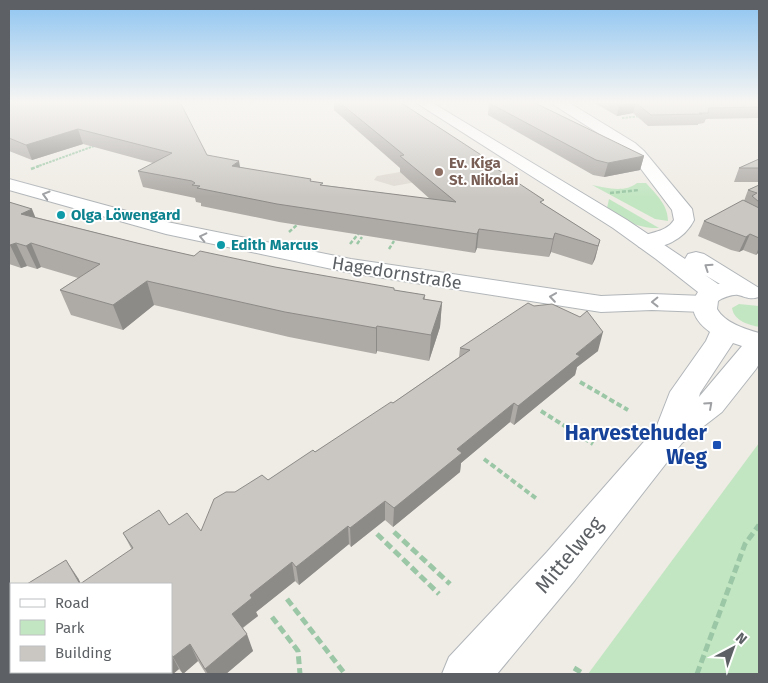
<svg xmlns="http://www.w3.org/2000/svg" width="768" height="683" font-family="'Fira Sans',sans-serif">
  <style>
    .education { fill: #dfdbd3 }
    .green { fill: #c3e6c2 }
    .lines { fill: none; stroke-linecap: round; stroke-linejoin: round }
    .street-casing { stroke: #b2b6b9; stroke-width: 2 }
    .secondary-casing { stroke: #b1b5b9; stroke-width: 2 }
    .path-far3 { stroke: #9bc7a6; stroke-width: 2; stroke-dasharray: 2.5 1; stroke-linecap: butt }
    .path-far2 { stroke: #9bc7a6; stroke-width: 2.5; stroke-dasharray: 4 2; stroke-linecap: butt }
    .path-far1 { stroke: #9bc7a6; stroke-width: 4; stroke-dasharray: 5.5 3; stroke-linecap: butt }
    .path { stroke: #9bc7a6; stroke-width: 5; stroke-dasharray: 8 4; stroke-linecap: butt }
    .street { fill: #fff; fill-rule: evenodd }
    .secondary { fill: #fff; fill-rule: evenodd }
    .wall { fill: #aeaba7 }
    .shaded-wall { fill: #8d8b88 }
    .building { fill: #cac7c2; stroke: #8d8b88 }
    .oneway { stroke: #9ea0a3 }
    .education-dot { fill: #8d6e63; stroke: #fff; stroke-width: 2 }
    .culture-dot { fill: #0f9aa8; stroke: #fff; stroke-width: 2 }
    .transit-dot { fill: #1a4fb4; stroke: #fff; stroke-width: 2 }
    .labels { text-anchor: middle; stroke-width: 4; stroke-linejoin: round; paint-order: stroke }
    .far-education-label { font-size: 15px; font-weight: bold; fill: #785e54; stroke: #fff; text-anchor: start }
    .far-culture-label { font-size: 15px; font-weight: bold; fill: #0d838f; stroke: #fff; text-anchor: start }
    .street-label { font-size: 18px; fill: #5d6165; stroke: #fff }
    .near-transit-label { font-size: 21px; font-weight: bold; fill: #164399; stroke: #fff; text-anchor: end }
    .near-street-label { font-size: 21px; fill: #5d6165; stroke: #fff }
  </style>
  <rect width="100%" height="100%" fill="#efece5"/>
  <polygon class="education" points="485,157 500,167 394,186 374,180 377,176"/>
  <g class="green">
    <path d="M 637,183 L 646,183 C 656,194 668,205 668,221 L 655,219 L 592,185 C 606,188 625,193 637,183 Z"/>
    <path d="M 609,199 L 659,228 C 641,229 619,220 607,208 Z"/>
    <path d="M 739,304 L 759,306 L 759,327 C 749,325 734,321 732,308 Z"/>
    <polygon points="759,443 759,674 588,674"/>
  </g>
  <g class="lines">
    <defs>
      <g id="street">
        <path d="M 553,102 L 568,102 L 635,143 L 644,151 L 692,209 L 694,220 C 685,239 660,252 639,247 L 636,242 C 645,230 665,235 674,220 L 672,210 L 632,157 L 623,149 L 554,105 Z"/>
        <polygon points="9,179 167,222 351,259 601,296 652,294 704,296 713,299 717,304 713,309 704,312 652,310 601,312 351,273 166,234 9,190"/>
      </g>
      <path id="secondary" d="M 415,102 L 431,102 L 627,220 L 685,259 L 688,254 L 696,252 L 704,254 L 759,288 L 759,297 C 749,300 747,297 738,295 C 733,294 722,298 718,301 L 717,309 C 725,323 745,329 759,333 L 759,364 L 756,369 L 722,412 L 682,443 L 575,580 L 497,674 L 442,674 L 449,657 L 547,552 L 656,428 L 670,392 L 706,341 L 710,332 C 696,322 687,308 698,292 L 656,259 L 613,228 ZM 705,275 L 720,284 L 718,284 ZM 733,343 L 742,346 L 699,397 L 700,393 Z"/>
    </defs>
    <use href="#street" class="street-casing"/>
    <use href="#secondary" class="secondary-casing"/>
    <g class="path-far3">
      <polyline points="622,118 641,116"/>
      <polyline points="36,167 94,146"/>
    </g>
    <g class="path-far2">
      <polyline points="31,169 39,166"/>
      <polyline points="610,193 639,190"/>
      <polyline points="289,232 298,224"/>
      <polyline points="350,244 359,233"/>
      <polyline points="357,244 362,237"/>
      <polyline points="389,249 394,241"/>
    </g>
    <g class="path-far1">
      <polyline points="580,382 628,410"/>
      <polyline points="541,411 593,444"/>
      <polyline points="484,459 537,499"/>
    </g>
    <g class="path">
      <polyline points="394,532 450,584"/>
      <polyline points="377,534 439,594"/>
      <polyline points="287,599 345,674"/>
      <polyline points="272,617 298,651 300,674"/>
      <polyline points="574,668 584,674"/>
      <polyline points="697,674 745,544 759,525"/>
    </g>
    <use href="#street" class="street"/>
    <use href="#secondary" class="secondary"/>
  </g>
  <g class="wall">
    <polygon points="9,102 207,155 240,167 311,181 323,185 430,199 400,172 400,168 334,110 334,102 400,102 494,167 543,204 600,240 595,259 592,265 551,252 549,257 477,248 475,253 279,222 201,206 201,203 196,202 195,198 143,187 138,171 153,163 83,144 32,160 9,151"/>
    <polygon points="593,102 759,102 759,118 706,119 704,123 698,124 698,125 648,126 633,113 617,116"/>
    <polygon points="489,103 644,156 640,170 604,177 593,175 488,115"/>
    <polygon points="759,159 759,182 734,182 739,168"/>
    <polygon points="759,185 759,252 756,255 743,250 739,252 731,250 698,236 704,221 744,201 748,190"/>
    <polygon points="9,202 35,217 141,244 194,256 275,267 394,290 425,295 425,299 442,302 440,327 429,361 377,351 376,354 289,337 154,305 123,330 71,315 60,290 78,278 41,267 37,269 27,266 21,268 9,264"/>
    <polygon points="460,348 598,351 577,367 575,375 514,425 510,422 461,463 460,472 393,527 385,520 351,547 349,544 299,585 295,581 256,612 258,616 243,628 253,651 226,674 206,674 198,661 183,674 179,669 173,674 9,674 171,672 27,584 78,578 81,584 132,550 123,533 169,525 201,531 235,492 268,480 315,452 393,403 459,357"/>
  </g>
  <g class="shaded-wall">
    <polygon points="636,103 633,113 617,116 619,105"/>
    <polygon points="78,129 83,144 32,160 26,145"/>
    <polygon points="644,156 640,170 604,177 608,163"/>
    <polygon points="239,161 242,178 232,166"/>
    <polygon points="32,209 41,231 21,214"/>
    <polygon points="479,229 477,248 475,253 477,234"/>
    <polygon points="555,233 551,252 549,257 553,239"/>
    <polygon points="750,234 743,250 739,252 746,237"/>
    <polygon points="600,240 595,259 592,265 598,246"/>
    <polygon points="16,243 27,266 21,268 10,245"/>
    <polygon points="31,243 41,267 37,269 26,246"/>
    <polygon points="759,247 759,252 756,255"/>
    <polygon points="147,281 154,305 123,330 113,305"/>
    <polygon points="442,302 440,327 429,361 431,335"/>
    <polygon points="377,326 377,351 376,354 376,328"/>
    <polygon points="603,332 598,351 577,367 575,375 514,425 518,406 576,354"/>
    <polygon points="514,403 510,422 461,463 460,472 393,527 394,508 457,449"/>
    <polygon points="385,501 385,520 351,547 350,528"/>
    <polygon points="348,526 349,544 299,585 296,567"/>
    <polygon points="66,560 78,578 81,584 80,584"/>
    <polygon points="292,562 295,581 256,612 258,616 238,631 232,614 250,595"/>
    <polygon points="247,634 253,651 226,674 208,674 205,669"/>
    <polygon points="190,644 198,661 183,674 173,657"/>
    <polygon points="171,654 179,669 173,674 142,674 145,672 171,672"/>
  </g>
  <g class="building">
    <polygon points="9,102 180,102 207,155 239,161 232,166 311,179 310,181 323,183 320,185 456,202 400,156 404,155 339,102 400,102 495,164 491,165 544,200 540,202 600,240 598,246 555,233 553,239 479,229 477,234 277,204 197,188 200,186 192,185 195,183 192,181 138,171 172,153 78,129 26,145 9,138"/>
    <polygon points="497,102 533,102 644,156 608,163 596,160 489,103"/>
    <polygon points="613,102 759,102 759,107 709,108 708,113 699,113 702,114 651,115 636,103 619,105"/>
    <polygon points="759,159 759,168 739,168"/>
    <polygon points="759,185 759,202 752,196 757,193 748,190"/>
    <polygon points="743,200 759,208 759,207 759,238 750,234 746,237 738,234 704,221"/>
    <polygon points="9,202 32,209 21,214 141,244 194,256 200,251 275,267 394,288 394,290 425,295 423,299 442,302 431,335 377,326 376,328 285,312 147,281 113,305 60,290 100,264 31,243 26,246 16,243 10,245 9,244"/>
    <polygon points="528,303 534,306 552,304 580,317 587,311 603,332 576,354 580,356 518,406 514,403 457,449 462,453 394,508 385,501 350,528 348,526 296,567 292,562 250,595 252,598 232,614 247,634 205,669 190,644 173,657 171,654 171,584 80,584 133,548 123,533 159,510 169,525 187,513 201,531 214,499 226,492 235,492 262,475 268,480 313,450 315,452 391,402 393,403 470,350 460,348"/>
    <polygon points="66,560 80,584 27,584"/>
    <polygon points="11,628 11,649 9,643 9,629"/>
    <polygon points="11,659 11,672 145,672 142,674 9,674 9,661"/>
  </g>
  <defs><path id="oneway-chevron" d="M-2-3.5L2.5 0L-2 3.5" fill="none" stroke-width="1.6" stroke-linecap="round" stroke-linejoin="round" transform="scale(1.25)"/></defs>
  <g class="oneway">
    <use href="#oneway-chevron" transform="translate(46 195) rotate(-164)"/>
    <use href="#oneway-chevron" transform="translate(203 237) rotate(-167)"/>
    <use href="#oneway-chevron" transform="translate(708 267) rotate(-146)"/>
    <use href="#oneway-chevron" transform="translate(553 297) rotate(-172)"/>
    <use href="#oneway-chevron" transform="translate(655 302) rotate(179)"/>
    <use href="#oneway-chevron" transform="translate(709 405) rotate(-42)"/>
  </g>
  <linearGradient id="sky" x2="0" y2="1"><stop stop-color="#8dc4f1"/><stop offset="0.52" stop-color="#f8f6f3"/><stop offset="1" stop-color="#f8f6f3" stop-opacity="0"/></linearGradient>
  <rect width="768" height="197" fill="url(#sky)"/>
  <circle class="education-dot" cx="439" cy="172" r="5"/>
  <g class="culture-dot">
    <circle cx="61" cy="215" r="5"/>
    <circle cx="221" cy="245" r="5"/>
  </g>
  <rect class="transit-dot" x="712" y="440" width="10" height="10" rx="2.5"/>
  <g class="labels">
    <g class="far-education-label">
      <text x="449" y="168">Ev. Kiga<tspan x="449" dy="17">St. Nikolai</tspan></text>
    </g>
    <g class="far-culture-label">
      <text x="71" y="220">Olga Löwengard</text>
      <text x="231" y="250">Edith Marcus</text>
    </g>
    <g class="street-label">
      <text transform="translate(397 273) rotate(9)" y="6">Hagedornstraße</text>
    </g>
    <g class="near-transit-label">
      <text x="707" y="440">Harvestehuder<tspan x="707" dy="24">Weg</tspan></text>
    </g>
    <g class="near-street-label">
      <text transform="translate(569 555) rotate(-50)" y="7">Mittelweg</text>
    </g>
  </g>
  <rect width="768" height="683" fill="none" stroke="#5d6165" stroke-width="20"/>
  <rect x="10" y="583" width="162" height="90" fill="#ffffff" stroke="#bec0c1"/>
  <rect x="20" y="599" width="25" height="8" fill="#ffffff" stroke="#bec0c1"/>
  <text x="55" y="608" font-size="15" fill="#5d6165">Road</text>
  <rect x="20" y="620" width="25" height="15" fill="#c3e6c2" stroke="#bec0c1"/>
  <text x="55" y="633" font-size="15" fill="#5d6165">Park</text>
  <rect x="20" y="646" width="25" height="15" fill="#cac7c2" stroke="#bec0c1"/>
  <text x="55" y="658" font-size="15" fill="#5d6165">Building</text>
  <g transform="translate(733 648) rotate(41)" stroke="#ffffff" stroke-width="4" paint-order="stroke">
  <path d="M0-4L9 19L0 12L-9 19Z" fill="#5d6165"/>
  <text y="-8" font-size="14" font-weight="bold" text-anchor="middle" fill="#5d6165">N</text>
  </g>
</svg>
